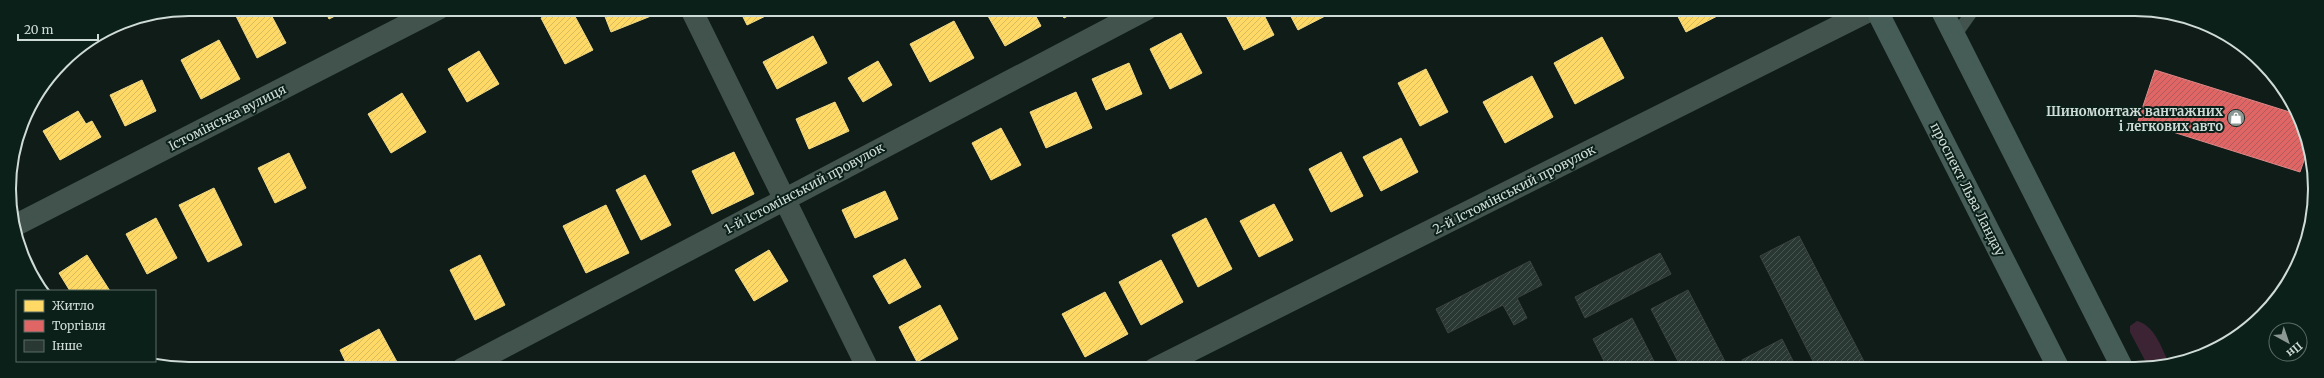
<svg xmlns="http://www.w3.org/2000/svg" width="2324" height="378" font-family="Merriweather,serif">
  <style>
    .green { fill: #3d2434 }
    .homes { fill: url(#homes-hatch); stroke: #f1da88 }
    .shops { fill: url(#shops-hatch); stroke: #db8988 }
    .building { fill: url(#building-hatch); stroke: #3a4340 }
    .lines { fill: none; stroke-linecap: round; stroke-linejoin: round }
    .lane { stroke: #42534e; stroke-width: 12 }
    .street { stroke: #42534e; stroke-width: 22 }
    .primary { stroke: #465d57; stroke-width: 22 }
    .labels { text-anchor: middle; stroke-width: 4; stroke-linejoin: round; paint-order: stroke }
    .poi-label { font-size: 13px; font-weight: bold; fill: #cfdbd6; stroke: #0c201a; text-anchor: end }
    .street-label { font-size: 13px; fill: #cfdbd6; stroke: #0c201a }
    .rim { fill: none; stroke: #cfdbd6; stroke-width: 2 }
  </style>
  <defs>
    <pattern id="homes-hatch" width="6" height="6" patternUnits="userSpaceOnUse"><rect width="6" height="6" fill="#ffd966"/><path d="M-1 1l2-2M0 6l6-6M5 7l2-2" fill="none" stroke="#d8bb5e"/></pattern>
    <pattern id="shops-hatch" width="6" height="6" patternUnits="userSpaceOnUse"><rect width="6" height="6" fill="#e06666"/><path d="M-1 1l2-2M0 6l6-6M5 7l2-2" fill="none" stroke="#af5b5b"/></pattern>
    <pattern id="building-hatch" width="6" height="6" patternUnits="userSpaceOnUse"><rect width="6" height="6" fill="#2a3834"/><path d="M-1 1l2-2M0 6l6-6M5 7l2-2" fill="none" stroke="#485451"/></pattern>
  </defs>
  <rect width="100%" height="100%" fill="#101c18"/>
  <path class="green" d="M 2137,321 C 2155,326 2161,347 2169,363 L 2149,368 L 2130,332 L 2130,326 Z"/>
  <g class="homes">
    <polygon points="268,9 286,43 257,58 233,10"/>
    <polygon points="324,9 349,9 329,19"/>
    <polygon points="558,9 571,9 593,50 565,64 541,18"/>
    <polygon points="602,9 654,9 656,14 611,32"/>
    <polygon points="739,9 780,9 747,25"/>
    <polygon points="984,9 1032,9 1041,26 1005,46"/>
    <polygon points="1059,9 1081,9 1064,18"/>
    <polygon points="1225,9 1261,9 1274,35 1244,50 1223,10"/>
    <polygon points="1287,9 1326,9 1329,14 1298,30"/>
    <polygon points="1674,9 1729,9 1729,10 1686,32"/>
    <polygon points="954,21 974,58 930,82 910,44"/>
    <polygon points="1181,33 1202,73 1170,89 1150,49"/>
    <polygon points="813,36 827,63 777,89 763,62"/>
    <polygon points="1602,37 1624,78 1575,104 1554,63"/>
    <polygon points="219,40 240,79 201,99 181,60"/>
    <polygon points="479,51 499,84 467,102 448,69"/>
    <polygon points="878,61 892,85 863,102 848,78"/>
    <polygon points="1129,63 1142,94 1106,110 1092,79"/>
    <polygon points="1426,69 1448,112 1420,126 1398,83"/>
    <polygon points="1532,76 1553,117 1505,143 1483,102"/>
    <polygon points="142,80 156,111 125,126 110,95"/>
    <polygon points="1076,92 1092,128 1046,148 1030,112"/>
    <polygon points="402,93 426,132 391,153 368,114"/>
    <polygon points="835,102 849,131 809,149 796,119"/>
    <polygon points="78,111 86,124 92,121 101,137 60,160 43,131"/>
    <polygon points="1001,128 1021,165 991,180 972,143"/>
    <polygon points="1401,138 1418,172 1381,191 1363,157"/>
    <polygon points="734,152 754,194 712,214 692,171"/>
    <polygon points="1341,152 1363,196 1331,212 1309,169"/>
    <polygon points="289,153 306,188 275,203 258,168"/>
    <polygon points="645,175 671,225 641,240 616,190"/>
    <polygon points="214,188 242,245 208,262 179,205"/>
    <polygon points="885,191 898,219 855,238 842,210"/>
    <polygon points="1274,204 1293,240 1259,257 1240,221"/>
    <polygon points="606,205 629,253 586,273 563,226"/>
    <polygon points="156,218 177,258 147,274 126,234"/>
    <polygon points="1206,218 1232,269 1198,287 1172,235"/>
    <polygon points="769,250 788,281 754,301 735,270"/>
    <polygon points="87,255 110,291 70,291 59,273"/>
    <polygon points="480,255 505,305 475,320 450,270"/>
    <polygon points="905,259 921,287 889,304 873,276"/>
    <polygon points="1161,260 1183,302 1141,325 1119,282"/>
    <polygon points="1105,292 1128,334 1085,357 1062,314"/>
    <polygon points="940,305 958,339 917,362 899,327"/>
    <polygon points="379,329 397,362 385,369 349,369 340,350"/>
    <polygon points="974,362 978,369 964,369"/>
  </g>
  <polygon class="shops" points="2155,70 2296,114 2306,131 2308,149 2300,172 2138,121"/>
  <g class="building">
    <polygon points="1799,236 1868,369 1817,369 1760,256"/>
    <polygon points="1660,253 1671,274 1585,318 1575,297"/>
    <polygon points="1530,261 1542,285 1517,298 1527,318 1514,325 1503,305 1448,333 1436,309"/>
    <polygon points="1688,290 1729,369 1682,369 1651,309"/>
    <polygon points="1632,318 1658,369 1608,369 1593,339"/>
    <polygon points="1782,339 1797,369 1747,369 1742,360"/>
  </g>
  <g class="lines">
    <polyline class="lane" points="1955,36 1974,9"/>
    <g class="street">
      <polyline points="691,9 868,369"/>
      <polyline points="16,225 438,9"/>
      <polyline points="462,369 1147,9"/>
      <polyline points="1154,369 1873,9"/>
    </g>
    <g class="primary">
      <polyline points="1876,9 2059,369"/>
      <polyline points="1941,9 2123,369"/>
    </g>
  </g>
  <defs>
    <symbol id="shop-disc" viewBox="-11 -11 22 22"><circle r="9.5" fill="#8c9894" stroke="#0c201a"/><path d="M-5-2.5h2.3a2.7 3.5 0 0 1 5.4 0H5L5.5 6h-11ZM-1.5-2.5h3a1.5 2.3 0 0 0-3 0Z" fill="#fff"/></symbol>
  </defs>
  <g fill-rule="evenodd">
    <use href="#shop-disc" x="2226" y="108" width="20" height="20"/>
  </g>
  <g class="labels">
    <g class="poi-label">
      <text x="2223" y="116">Шиномонтаж вантажних<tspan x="2223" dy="15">і легкових авто</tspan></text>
    </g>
    <g class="street-label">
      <text transform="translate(227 117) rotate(-27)" y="5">Істомінська вулиця</text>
      <text transform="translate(804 188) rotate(-28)" y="5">1-й Істомінський провулок</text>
      <text transform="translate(1514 189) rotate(-27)" y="5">2-й Істомінський провулок</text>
      <text transform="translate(1968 189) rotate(63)" y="5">проспект Льва Ландау</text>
    </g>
  </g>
  <path d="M0 0H2324V378H0ZM189 16H2135A173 173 0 0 1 2308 189V189A173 173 0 0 1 2135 362H189A173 173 0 0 1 16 189V189A173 173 0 0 1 189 16Z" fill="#0c201a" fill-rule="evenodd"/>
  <path class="rim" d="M189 16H2135A173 173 0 0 1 2308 189V189A173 173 0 0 1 2135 362H189A173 173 0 0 1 16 189V189A173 173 0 0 1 189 16Z"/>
  <rect x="16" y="290" width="140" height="72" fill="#0c201a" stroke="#5a6b65"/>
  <rect x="24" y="300" width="20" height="12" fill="#ffd966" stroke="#5a6b65"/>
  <text x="52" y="310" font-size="12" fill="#cfdbd6">Житло</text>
  <rect x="24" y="320" width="20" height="12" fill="#e06666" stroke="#5a6b65"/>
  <text x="52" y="330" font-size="12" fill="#cfdbd6">Торгівля</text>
  <rect x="24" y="340" width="20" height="12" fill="#2a3834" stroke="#5a6b65"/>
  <text x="52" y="350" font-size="12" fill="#cfdbd6">Інше</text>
  <g transform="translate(2288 342) rotate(140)"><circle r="19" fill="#0c201a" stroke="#5a6b65"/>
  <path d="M0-3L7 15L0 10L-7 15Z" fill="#8c9894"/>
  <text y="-6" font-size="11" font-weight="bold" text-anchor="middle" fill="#cfdbd6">Пн</text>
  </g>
  <path d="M18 34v6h80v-6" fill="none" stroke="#cfdbd6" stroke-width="2"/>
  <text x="24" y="34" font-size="12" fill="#cfdbd6" stroke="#0c201a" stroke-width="3" paint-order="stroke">20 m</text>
</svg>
